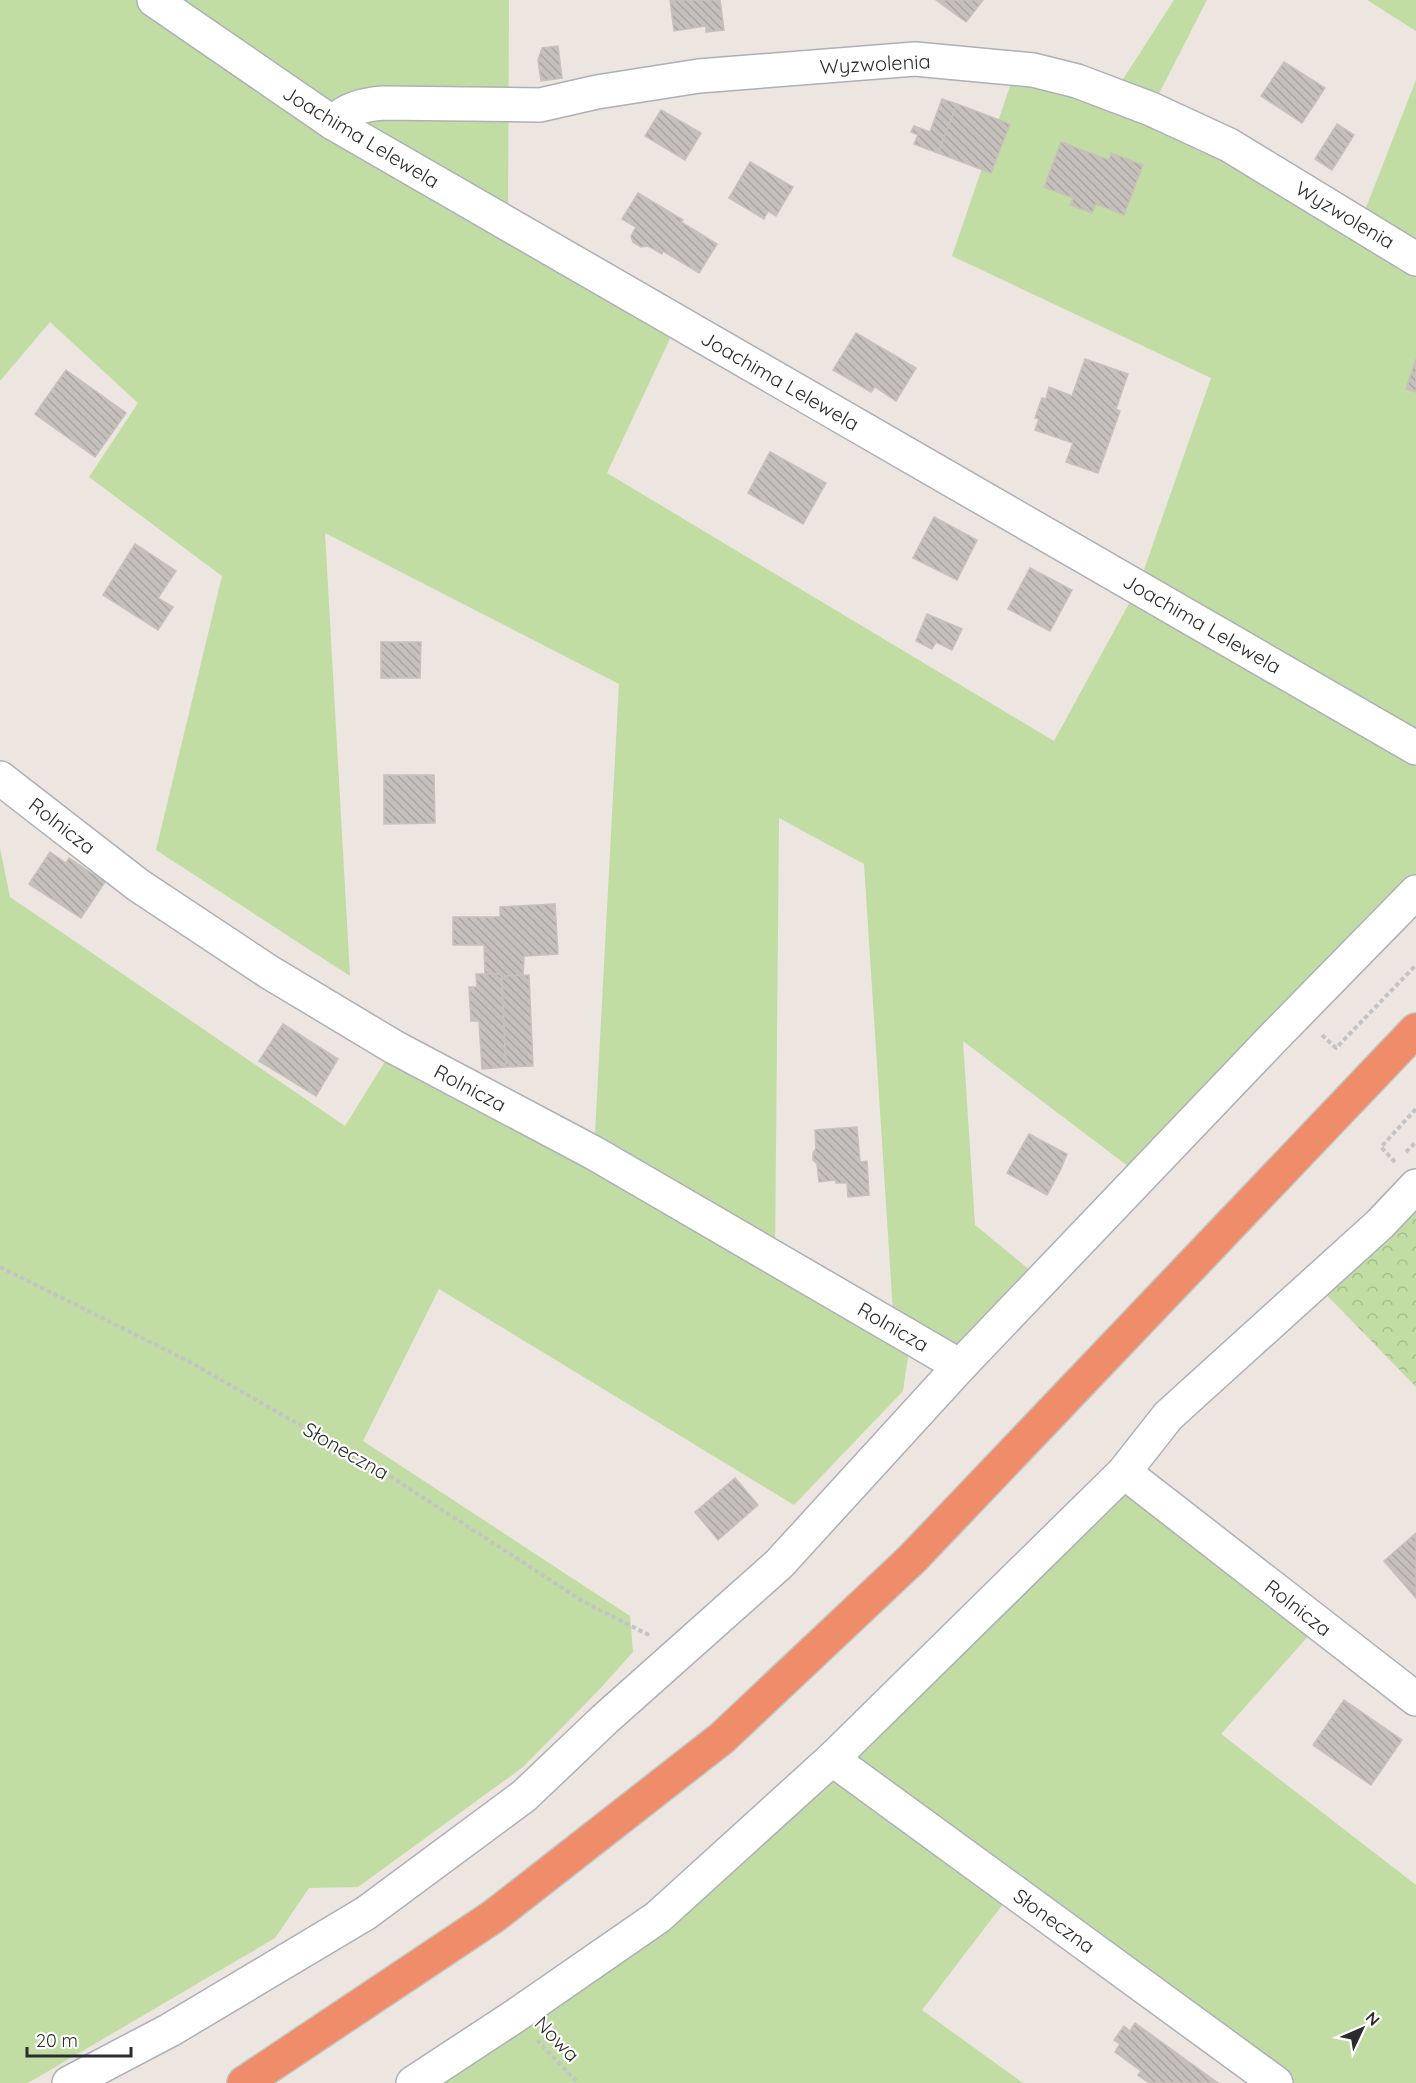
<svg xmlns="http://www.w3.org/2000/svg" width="1416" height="2083" font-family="Quicksand,sans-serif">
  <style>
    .grass { fill: #c1dda3; fill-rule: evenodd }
    .forest { fill: url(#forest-crowns) }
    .building { fill: url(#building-back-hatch); stroke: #c8c1ba; stroke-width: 1.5 }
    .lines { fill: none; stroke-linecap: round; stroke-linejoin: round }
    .minor-casing { stroke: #adb0b7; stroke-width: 36 }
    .highway-casing { stroke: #c4c4c4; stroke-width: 36 }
    .path { stroke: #c4c4c4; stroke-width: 4; stroke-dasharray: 4.5 3; stroke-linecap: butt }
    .minor { stroke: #fff; stroke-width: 33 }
    .highway { stroke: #ef8c69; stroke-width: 33 }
    .labels { text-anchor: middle; stroke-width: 4.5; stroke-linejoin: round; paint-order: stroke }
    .street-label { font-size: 20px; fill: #2c2c2c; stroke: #fff }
  </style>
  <defs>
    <pattern id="forest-crowns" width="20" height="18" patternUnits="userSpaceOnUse" patternTransform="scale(1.5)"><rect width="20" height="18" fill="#c1dda3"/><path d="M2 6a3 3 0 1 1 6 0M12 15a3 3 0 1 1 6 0" fill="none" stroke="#a6be8c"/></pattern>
    <pattern id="building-back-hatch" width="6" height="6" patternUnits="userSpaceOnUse" patternTransform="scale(1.5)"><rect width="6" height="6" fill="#c5c0bb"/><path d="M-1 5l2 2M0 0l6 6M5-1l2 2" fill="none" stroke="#a9a5a1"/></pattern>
  </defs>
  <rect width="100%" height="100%" fill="#ece5e0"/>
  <g class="grass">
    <path d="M 0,0 L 509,0 L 508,209 L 675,328 L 607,473 L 1054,741 L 1138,587 L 1211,378 L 952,256 L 1021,54 L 1123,79 L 1174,0 L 1207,0 L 1151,109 L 1360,223 L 1416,80 L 1416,892 L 1141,1176 L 963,1041 L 975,1225 L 1042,1280 L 960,1366 L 909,1350 L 903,1391 L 794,1505 L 439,1289 L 363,1441 L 630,1616 L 633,1652 L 598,1691 L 523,1767 L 358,1887 L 309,1888 L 275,1938 L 28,2083 L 0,2083 L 0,848 L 10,897 L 345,1126 L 394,1047 L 594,1152 L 619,684 L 325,533 L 350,976 L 156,850 L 222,576 L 89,477 L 138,403 L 50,322 L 0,381 ZM 779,818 L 864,864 L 894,1327 L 775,1258 Z"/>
    <polygon points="1367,0 1416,0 1416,31"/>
    <polygon points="1124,1472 1319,1624 1221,1734 1416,1885 1416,2083 1273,2083 1013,1891 922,2010 1023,2083 413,2083 658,1917"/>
  </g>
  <polygon class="forest" points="1416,1186 1416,1387 1315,1283"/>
  <g class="building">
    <polygon points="670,0 720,0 724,30 706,32 706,26 674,31"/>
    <polygon points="936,0 983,0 966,22"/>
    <polygon points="558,46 562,78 541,81 538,60 542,48"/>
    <polygon points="1284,62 1325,88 1302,123 1261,96"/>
    <polygon points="942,99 957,104 938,153 914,144 918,135 911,132 914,126 930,132"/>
    <polygon points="957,104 1010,124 991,173 938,153"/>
    <polygon points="661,110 701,133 685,160 645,136"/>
    <polygon points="1337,124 1354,135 1332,170 1315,159"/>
    <polygon points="1061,142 1109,160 1111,153 1143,165 1124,215 1096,204 1092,213 1070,205 1073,198 1044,187"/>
    <polygon points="750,162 793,187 776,216 768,211 764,219 729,198"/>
    <polygon points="638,193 683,220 681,222 717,244 699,273 663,251 662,254 648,246 641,247 633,242 631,236 636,227 622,219"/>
    <polygon points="856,333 916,368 896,401 875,387 871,392 833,370"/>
    <polygon points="1085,359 1128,374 1116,409 1120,411 1098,473 1066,462 1073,443 1035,430 1039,419 1035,418 1042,398 1046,399 1049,387 1072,396"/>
    <polygon points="1416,359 1416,392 1406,389"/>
    <polygon points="66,370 126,413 95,457 35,414"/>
    <polygon points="770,452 826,483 803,524 748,493"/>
    <polygon points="934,517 977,540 957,580 913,558"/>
    <polygon points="135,544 176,571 158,598 173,607 158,630 103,595"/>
    <polygon points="1030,568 1072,590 1050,631 1008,609"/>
    <polygon points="927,614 962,629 952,650 936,642 932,649 916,641"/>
    <polygon points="381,642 421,642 420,678 381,678"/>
    <polygon points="384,775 434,775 435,823 384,824"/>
    <polygon points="50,852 66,863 69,858 105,882 81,918 29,884"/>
    <polygon points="555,904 558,954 524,956 523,976 502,976 501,974 485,974 484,945 453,945 453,917 500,917 500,907"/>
    <polygon points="476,974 501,974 506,1067 482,1069 479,1021 471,1021 469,987 477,987"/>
    <polygon points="529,975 533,1066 506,1067 502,976"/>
    <polygon points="283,1024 338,1059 316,1096 259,1061"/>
    <polygon points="857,1127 860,1162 867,1161 869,1195 848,1197 847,1183 836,1183 835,1180 819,1182 817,1164 813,1160 813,1153 816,1148 815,1130"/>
    <polygon points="1029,1134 1067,1154 1060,1171 1047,1195 1007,1173"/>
    <polygon points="735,1478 758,1505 718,1540 695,1512"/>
    <polygon points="1416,1533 1416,1598 1384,1561"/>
    <polygon points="1344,1700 1402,1740 1371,1785 1313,1745"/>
    <polygon points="1135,2023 1218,2083 1149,2083 1138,2075 1141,2071 1115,2052 1120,2044 1114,2040 1124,2026 1130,2031"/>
  </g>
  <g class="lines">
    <defs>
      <g id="minor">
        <polyline points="154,0 333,123 1416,748"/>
        <path d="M 333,123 C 347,108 363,105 383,103 L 540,105 L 597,92 L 699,76 L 915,59 L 1033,70 L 1077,81 L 1151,109 L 1229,145 L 1416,259"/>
        <polyline points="0,778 138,885 269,972 394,1047 594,1153 960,1366"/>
        <polyline points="1124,1472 1416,1699"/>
        <polyline points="832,1759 1276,2083"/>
        <polyline points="69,2083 170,2030 366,1913 524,1796 605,1719 779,1564 960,1366 1276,1035 1416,892"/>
        <polyline points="413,2083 515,2016 658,1917 832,1759 1124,1472 1168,1416 1380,1224 1416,1186"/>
      </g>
      <polyline id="highway" points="244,2083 494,1916 722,1738 912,1559 1416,1030"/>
    </defs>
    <use href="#minor" class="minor-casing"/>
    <use href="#highway" class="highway-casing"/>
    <g class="path">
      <polyline points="1322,1035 1336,1048 1416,965"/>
      <polyline points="1406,1152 1416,1142"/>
      <polyline points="1395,1162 1381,1147 1416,1109"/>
      <polyline points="0,1267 188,1361 393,1478 584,1602 649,1635"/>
      <polyline points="537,2040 578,2083"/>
    </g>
    <use href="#minor" class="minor"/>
    <use href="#highway" class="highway"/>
  </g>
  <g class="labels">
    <g class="street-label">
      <text transform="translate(875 64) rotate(-3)" y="7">Wyzwolenia</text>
      <text transform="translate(361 137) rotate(31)" y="7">Joachima Lelewela</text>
      <text transform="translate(1345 215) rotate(31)" y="7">Wyzwolenia</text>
      <text transform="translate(780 381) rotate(30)" y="7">Joachima Lelewela</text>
      <text transform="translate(1202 624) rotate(30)" y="7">Joachima Lelewela</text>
      <text transform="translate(62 826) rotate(38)" y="7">Rolnicza</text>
      <text transform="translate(470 1088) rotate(28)" y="7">Rolnicza</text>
      <text transform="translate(893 1327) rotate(30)" y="7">Rolnicza</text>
      <text transform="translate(346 1451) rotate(30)" y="7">Słoneczna</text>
      <text transform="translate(1298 1608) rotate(38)" y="7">Rolnicza</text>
      <text transform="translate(1054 1921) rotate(36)" y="7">Słoneczna</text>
      <text transform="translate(557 2039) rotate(46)" y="7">Nowa</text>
    </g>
  </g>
  <g transform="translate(1362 2029) rotate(46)" stroke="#ffffff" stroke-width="4.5" paint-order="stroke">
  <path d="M0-4.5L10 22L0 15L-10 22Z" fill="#2c2c2c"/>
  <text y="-9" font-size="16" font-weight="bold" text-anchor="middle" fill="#2c2c2c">N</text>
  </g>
  <path d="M27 2047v9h104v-9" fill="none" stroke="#2c2c2c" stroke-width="3"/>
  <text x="36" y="2047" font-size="18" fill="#2c2c2c" stroke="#ffffff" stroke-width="4.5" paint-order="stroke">20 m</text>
</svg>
